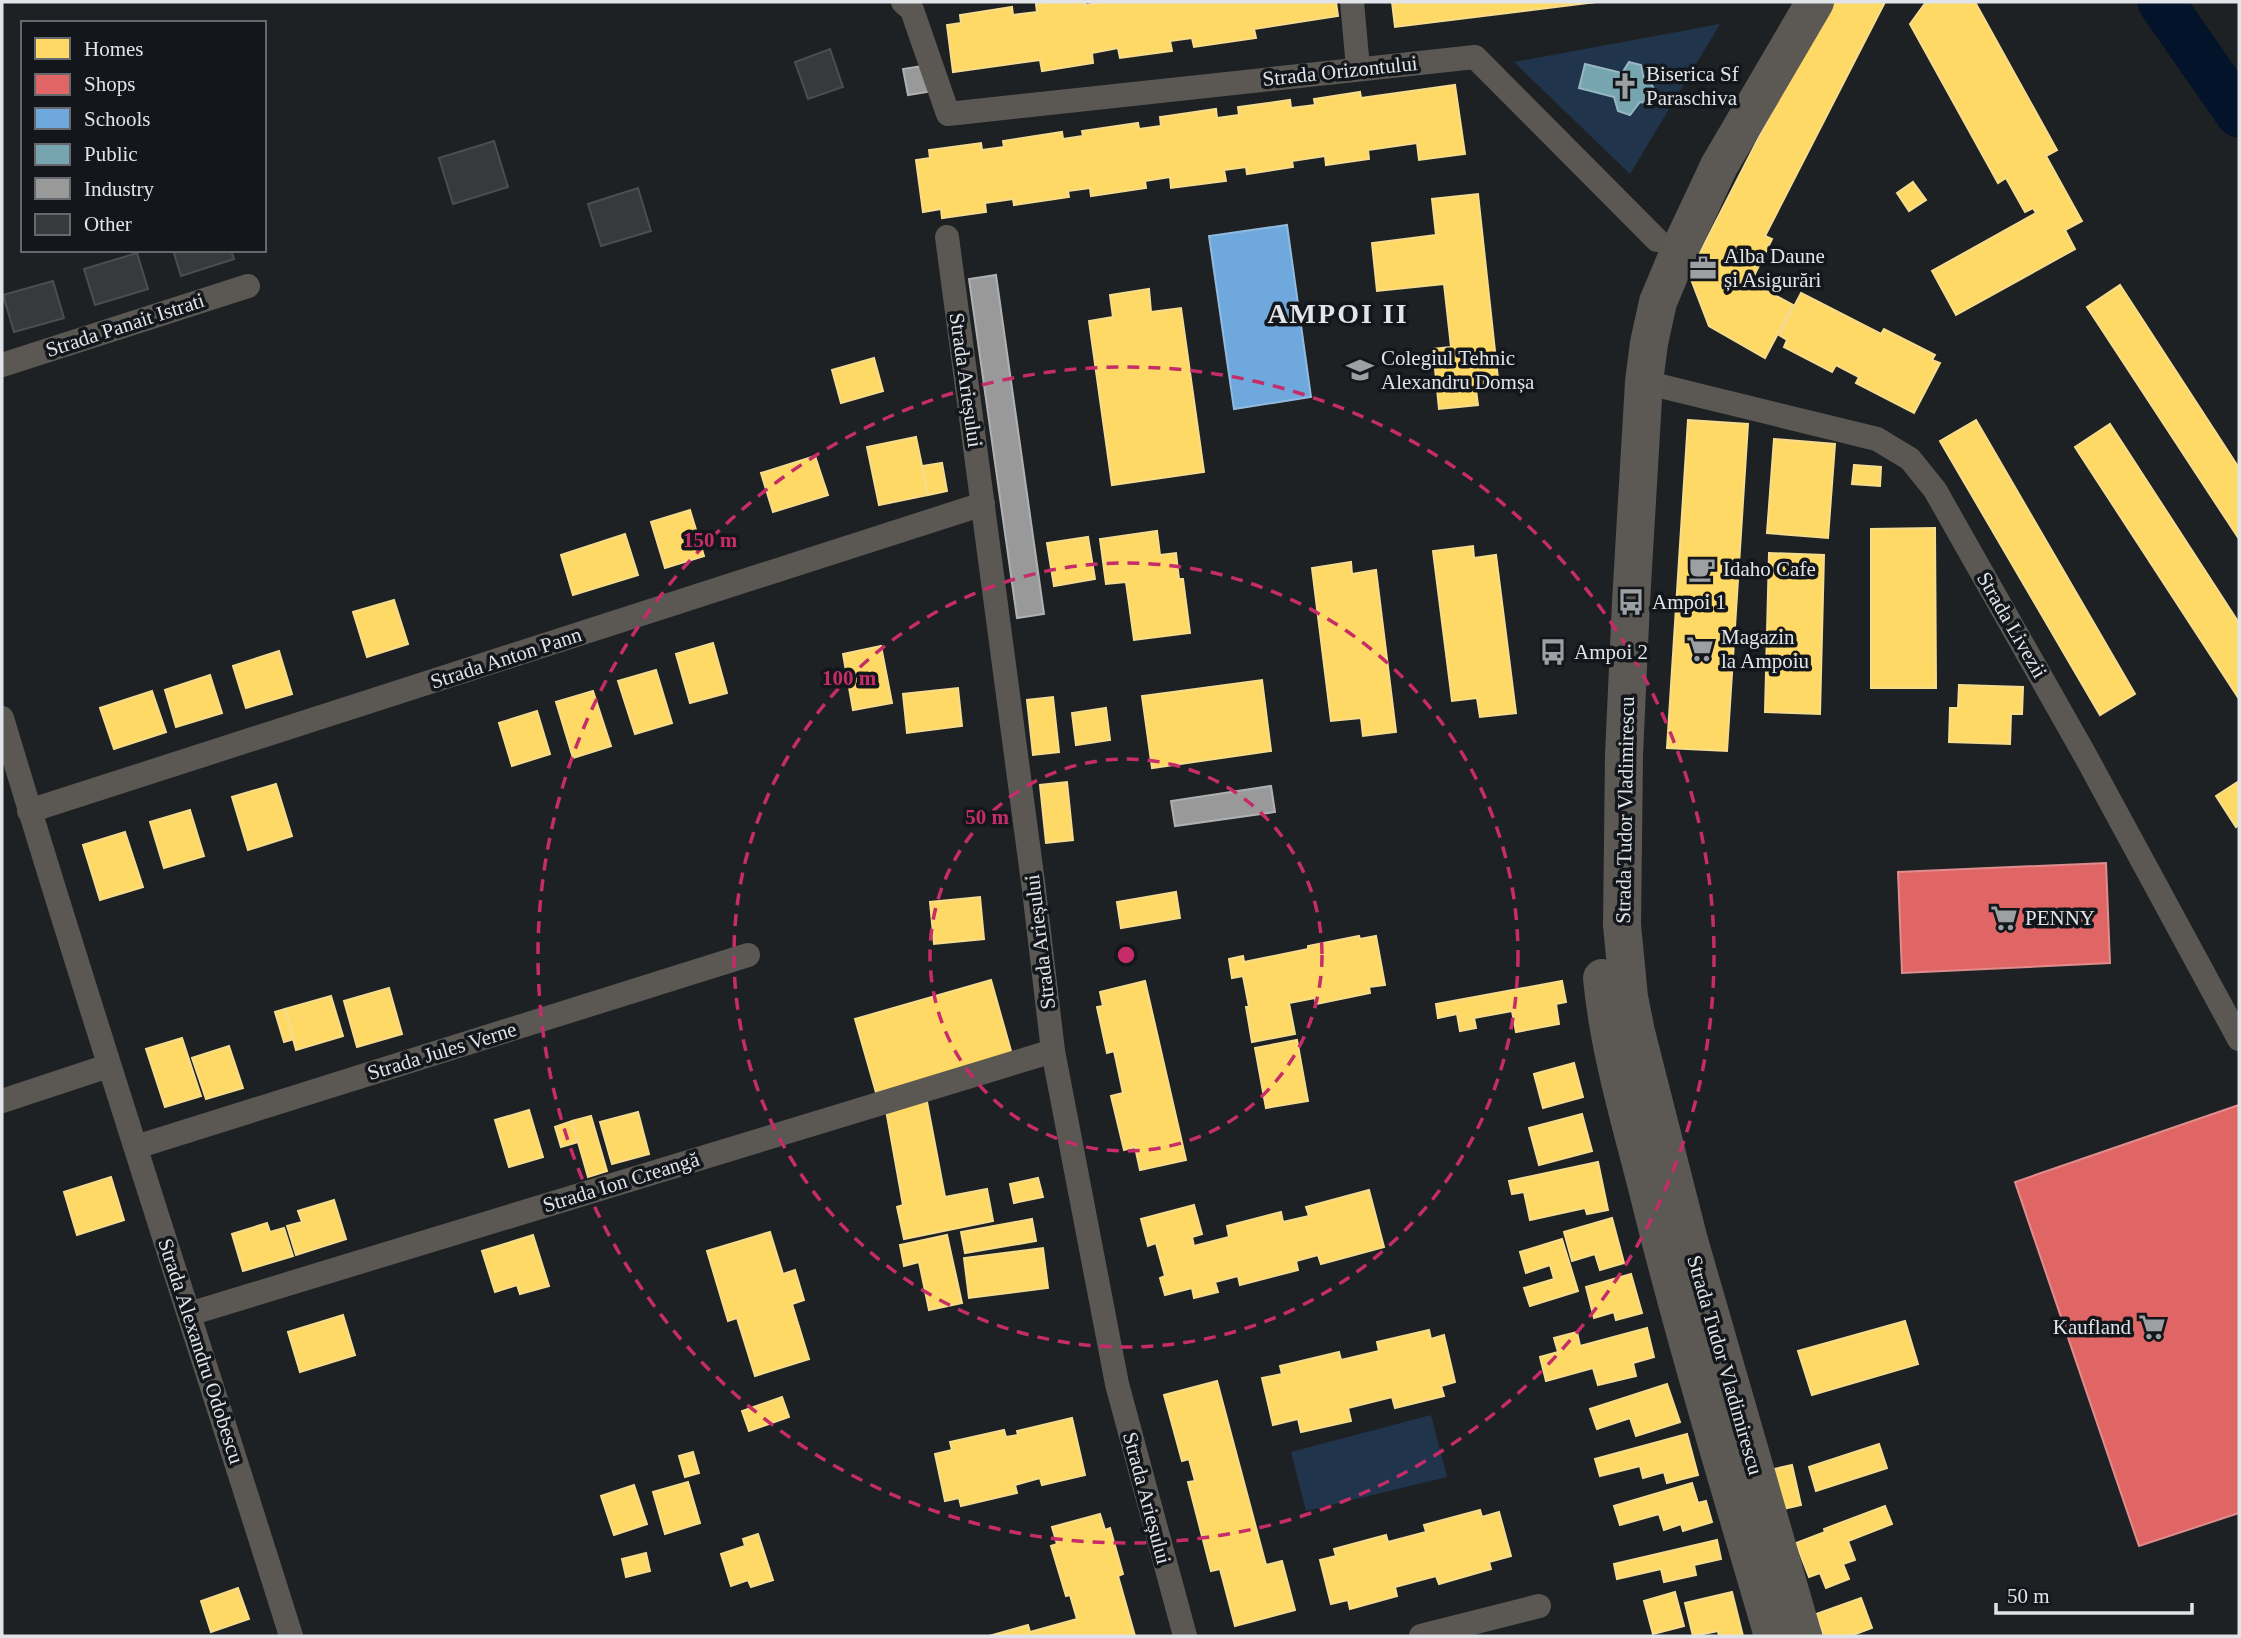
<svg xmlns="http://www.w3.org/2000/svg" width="2241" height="1638" font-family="Georgia,serif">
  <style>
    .green { fill: #20354c }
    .homes { fill: #ffd966; stroke: #f6dc8d; stroke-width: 2 }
    .shops { fill: #e06666; stroke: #e08c8d; stroke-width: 2 }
    .schools { fill: #6fa8dc; stroke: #91bae0; stroke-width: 2 }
    .public { fill: #76a5af; stroke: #96b8c0; stroke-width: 2 }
    .industry { fill: #999; stroke: #afb0b1; stroke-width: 2 }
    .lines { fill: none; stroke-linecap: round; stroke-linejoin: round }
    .river { stroke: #031329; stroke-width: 47 }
    .building { fill: #37393b; stroke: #4b4d4f; stroke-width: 2 }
    .minor { stroke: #5b5753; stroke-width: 24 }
    .primary { stroke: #5c5853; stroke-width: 38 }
    .ring { fill: none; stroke: #c52c69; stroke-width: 3.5; stroke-dasharray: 12 9 }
    .labels { text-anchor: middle; stroke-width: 7; stroke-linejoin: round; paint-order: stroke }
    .street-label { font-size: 21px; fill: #e1e4e8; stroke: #13171c }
    .poi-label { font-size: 21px; fill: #e1e4e8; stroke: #13171c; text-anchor: start }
    .district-label { font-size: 28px; font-weight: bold; letter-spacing: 2px; fill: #e1e4e8; stroke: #13171c }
    .centre { fill: #c52c69; stroke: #13171c; stroke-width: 3.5 }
    .ring-label { font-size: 21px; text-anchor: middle; font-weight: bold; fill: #c52c69; stroke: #13171c; stroke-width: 7; stroke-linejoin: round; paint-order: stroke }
  </style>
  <rect width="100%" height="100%" fill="#1e2123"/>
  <g class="green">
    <polygon points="1720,24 1630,174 1514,62"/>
    <polygon points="1431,1415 1447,1477 1306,1511 1291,1452"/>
  </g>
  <g class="homes">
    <polygon points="1048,2 1085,2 1085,5 1105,2 1336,2 1338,16 1254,29 1256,38 1194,47 1192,38 1170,41 1172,51 1120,58 1118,48 1092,53 1093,63 1042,71 1040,60 953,72 947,25 961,23 960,15 1012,7 1013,15 1037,12 1036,4"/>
    <polygon points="1392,2 1596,2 1395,27"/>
    <polygon points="1828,2 1885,2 1765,236 1772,239 1751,282 1793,305 1765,358 1709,326 1689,274"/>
    <polygon points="1926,2 1975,2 2057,150 2046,156 2082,221 2065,230 2075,249 1956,315 1932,271 2036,213 2033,208 2025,212 2006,178 1998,183 1910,24"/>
    <polygon points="1455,85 1465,154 1419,160 1417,143 1368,150 1369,159 1326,165 1325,156 1292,161 1293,167 1247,174 1246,167 1224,170 1226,181 1171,188 1170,177 1145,181 1146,188 1091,196 1090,188 1068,191 1069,197 1014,205 1013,199 985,203 986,212 942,218 941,209 923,212 916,160 930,158 929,150 981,143 982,150 1004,147 1003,141 1062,132 1063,139 1083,136 1082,131 1138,123 1139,129 1161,126 1160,117 1216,109 1217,118 1239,115 1238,107 1290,100 1291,108 1315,105 1314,99 1360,92 1361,98"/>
    <polygon points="1913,182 1926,200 1909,211 1897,193"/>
    <polygon points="1478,194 1499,388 1476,390 1478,405 1439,409 1433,349 1451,347 1444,284 1377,291 1372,243 1436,235 1432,199"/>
    <polygon points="2120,285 2239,468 2239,539 2087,307"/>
    <polygon points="1149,289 1151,312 1181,308 1204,472 1112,485 1089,321 1113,317 1110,295"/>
    <polygon points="1801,293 1881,334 1884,329 1935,355 1932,360 1940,363 1914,413 1856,383 1859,377 1836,365 1832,372 1784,347 1787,340 1779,335"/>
    <polygon points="874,358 883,391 841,403 832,370"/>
    <polygon points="1688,420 1748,424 1727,751 1667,748"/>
    <polygon points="1976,420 2135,694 2100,715 1940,441"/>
    <polygon points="2110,424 2239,623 2239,699 2075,447"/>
    <polygon points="916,437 928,495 879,505 867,447"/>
    <polygon points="1774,439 1835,444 1828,538 1767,533"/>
    <polygon points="815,456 828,495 773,512 761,473"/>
    <polygon points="942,463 947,491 928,495 922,466"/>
    <polygon points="1854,465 1881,467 1880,486 1852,484"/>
    <polygon points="690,510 704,556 665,568 651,522"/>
    <polygon points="1935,528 1936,688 1871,688 1871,529"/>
    <polygon points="1157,531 1160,555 1176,553 1179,579 1183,579 1190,633 1134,640 1126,582 1106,584 1100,539"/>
    <polygon points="625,534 638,575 573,595 561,555"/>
    <polygon points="1088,537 1095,579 1054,586 1047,543"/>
    <polygon points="1473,546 1474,558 1496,555 1516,713 1480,717 1477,698 1452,701 1433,551"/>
    <polygon points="1769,553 1824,555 1820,714 1765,712"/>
    <polygon points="1351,562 1352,574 1376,570 1396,732 1363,736 1361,718 1331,721 1312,568"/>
    <polygon points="394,600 408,644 367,657 353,612"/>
    <polygon points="713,643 727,693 690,703 676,654"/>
    <polygon points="881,646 892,703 853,710 843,654"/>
    <polygon points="279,651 292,694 246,708 233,666"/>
    <polygon points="656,670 672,723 635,734 618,681"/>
    <polygon points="210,675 222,713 176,727 165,690"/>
    <polygon points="1262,680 1271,751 1152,768 1142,696"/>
    <polygon points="1959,685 2023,687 2022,714 2011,714 2010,744 1949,742 1950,708 1958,708"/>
    <polygon points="958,688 962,726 907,733 903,694"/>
    <polygon points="152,691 166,732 114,749 100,708"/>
    <polygon points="593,691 611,746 573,758 556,702"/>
    <polygon points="1053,697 1059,752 1033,755 1027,700"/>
    <polygon points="1106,708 1110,740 1076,745 1072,713"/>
    <polygon points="537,711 550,754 512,766 499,723"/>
    <polygon points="2239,781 2239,825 2236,827 2216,796"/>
    <polygon points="1067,782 1073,840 1046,843 1040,785"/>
    <polygon points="276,784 292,836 248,850 232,797"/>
    <polygon points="190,810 204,856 164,868 150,822"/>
    <polygon points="125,832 143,887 100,900 83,845"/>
    <polygon points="1176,892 1180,918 1121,928 1117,902"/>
    <polygon points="980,897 984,939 934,944 930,902"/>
    <polygon points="1359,936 1360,939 1376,936 1385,985 1369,987 1370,993 1316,1004 1315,998 1289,1003 1295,1034 1252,1042 1246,1007 1249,1007 1243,976 1232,978 1229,959 1243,956 1244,962 1308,949 1308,946"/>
    <polygon points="991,980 1013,1058 877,1096 855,1019"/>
    <polygon points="1145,981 1186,1160 1140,1170 1135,1147 1124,1150 1111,1096 1123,1093 1114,1051 1107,1053 1097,1007 1103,1006 1100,992"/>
    <polygon points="1562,981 1566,1002 1556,1004 1559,1024 1516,1032 1512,1011 1474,1018 1476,1028 1460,1031 1457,1014 1438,1018 1436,1004"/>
    <polygon points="389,988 402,1034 357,1047 344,1001"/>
    <polygon points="331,996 343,1036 296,1050 285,1009"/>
    <polygon points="285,1009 294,1039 284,1042 275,1012"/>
    <polygon points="182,1038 201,1096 165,1107 146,1049"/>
    <polygon points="1297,1040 1308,1101 1266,1108 1255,1048"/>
    <polygon points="229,1046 243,1088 206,1099 192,1058"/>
    <polygon points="1574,1063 1583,1097 1543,1108 1534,1074"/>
    <polygon points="927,1102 945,1197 987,1189 993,1221 904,1239 897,1207 903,1205 886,1110"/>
    <polygon points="529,1110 543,1157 509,1167 495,1120"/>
    <polygon points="638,1112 649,1154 612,1164 600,1122"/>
    <polygon points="1582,1114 1592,1151 1539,1165 1529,1128"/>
    <polygon points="591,1116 607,1171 588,1177 572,1121"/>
    <polygon points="572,1121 578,1142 561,1147 555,1127"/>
    <polygon points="1598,1162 1608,1210 1587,1214 1585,1208 1530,1220 1524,1192 1512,1194 1509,1181"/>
    <polygon points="111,1177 124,1220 77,1235 64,1192"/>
    <polygon points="1038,1178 1043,1197 1014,1203 1010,1184"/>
    <polygon points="1369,1190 1384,1247 1321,1264 1318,1255 1296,1261 1298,1270 1240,1285 1238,1276 1215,1282 1218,1292 1194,1298 1192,1288 1165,1295 1160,1278 1165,1276 1156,1243 1148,1246 1141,1219 1194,1205 1202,1234 1192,1237 1194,1246 1229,1237 1227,1226 1281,1212 1283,1222 1309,1216 1306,1207"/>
    <polygon points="334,1200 346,1239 296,1255 287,1226 302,1222 298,1211"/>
    <polygon points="1612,1218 1624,1263 1600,1270 1595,1254 1572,1261 1564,1232"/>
    <polygon points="1032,1219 1036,1241 965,1253 961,1232"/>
    <polygon points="267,1223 270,1232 284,1228 293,1256 243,1271 232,1234"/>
    <polygon points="770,1232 783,1274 795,1270 804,1300 792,1304 809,1359 755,1376 737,1318 728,1321 707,1251"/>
    <polygon points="533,1235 549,1286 520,1294 517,1285 495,1292 482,1251"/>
    <polygon points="947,1235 962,1303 929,1310 919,1262 904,1266 900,1245"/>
    <polygon points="1562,1239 1578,1291 1530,1306 1524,1288 1554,1279 1550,1265 1526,1273 1520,1252"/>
    <polygon points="1043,1248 1048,1288 969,1298 964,1258"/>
    <polygon points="1631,1274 1642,1313 1616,1320 1614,1312 1594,1318 1586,1287"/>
    <polygon points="343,1315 355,1355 300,1372 288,1332"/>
    <polygon points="1905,1321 1918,1364 1812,1395 1798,1351"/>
    <polygon points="1647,1328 1654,1357 1633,1363 1636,1376 1598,1385 1593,1368 1546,1381 1540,1357 1558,1352 1554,1338 1577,1332 1580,1346"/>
    <polygon points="1429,1330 1431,1339 1444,1335 1455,1382 1441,1386 1444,1396 1395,1408 1392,1397 1348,1408 1351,1421 1301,1432 1298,1419 1273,1425 1262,1378 1282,1374 1280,1366 1339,1352 1341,1360 1379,1351 1377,1342"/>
    <polygon points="1217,1381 1266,1565 1282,1561 1295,1610 1235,1626 1220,1569 1211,1571 1188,1482 1195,1481 1189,1459 1182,1461 1164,1395"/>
    <polygon points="1667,1384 1680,1422 1636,1436 1630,1418 1597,1429 1590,1409"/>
    <polygon points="782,1397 789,1417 749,1431 742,1411"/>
    <polygon points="1072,1418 1085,1475 1042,1485 1040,1478 1015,1485 1017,1493 961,1506 959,1498 945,1501 935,1454 952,1450 950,1442 1004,1430 1006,1437 1018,1435 1017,1431"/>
    <polygon points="1687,1434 1698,1475 1667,1483 1664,1472 1643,1478 1640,1466 1600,1476 1595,1459"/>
    <polygon points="1879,1444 1887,1468 1816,1491 1809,1467"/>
    <polygon points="693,1452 699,1473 685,1477 679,1456"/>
    <polygon points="1792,1465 1801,1505 1783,1509 1774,1469"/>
    <polygon points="688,1482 700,1523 665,1534 653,1492"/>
    <polygon points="1692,1483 1698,1503 1706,1501 1712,1522 1683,1531 1681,1524 1664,1530 1659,1514 1620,1525 1614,1506"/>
    <polygon points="634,1485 647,1524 614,1535 601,1496"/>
    <polygon points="1885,1506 1892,1524 1848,1541 1855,1560 1843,1564 1849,1579 1826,1588 1820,1573 1809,1577 1796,1543 1825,1532 1824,1529"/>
    <polygon points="1480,1510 1482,1517 1499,1512 1511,1556 1489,1562 1491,1569 1439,1584 1436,1576 1395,1587 1397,1596 1350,1609 1348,1600 1331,1604 1320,1560 1336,1556 1334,1549 1386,1535 1388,1542 1426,1532 1424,1525"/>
    <polygon points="1100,1514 1105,1530 1110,1528 1123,1574 1118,1576 1135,1636 989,1636 1028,1625 1030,1632 1077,1619 1070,1595 1066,1596 1051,1546 1057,1544 1052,1527"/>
    <polygon points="758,1534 773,1580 751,1587 748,1580 731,1586 721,1554 745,1546 743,1539"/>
    <polygon points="1717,1540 1721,1559 1694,1565 1696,1575 1664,1582 1661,1569 1617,1579 1614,1564"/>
    <polygon points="646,1553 650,1571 626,1577 622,1559"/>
    <polygon points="238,1588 249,1619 211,1632 201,1601"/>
    <polygon points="1675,1592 1684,1626 1653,1634 1644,1601"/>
    <polygon points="1732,1592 1743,1636 1719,1636 1718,1631 1693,1636 1685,1603"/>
    <polygon points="1861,1598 1872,1628 1850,1636 1824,1636 1816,1614"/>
  </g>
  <g class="shops">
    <polygon points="2106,863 2110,963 1902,973 1898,872"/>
    <polygon points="2239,1105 2239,1513 2139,1546 2015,1182"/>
  </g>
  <polygon class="schools" points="1287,225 1311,397 1234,409 1209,236"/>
  <polygon class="public" points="1629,62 1641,65 1644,80 1651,83 1655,91 1653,97 1645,103 1640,102 1630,115 1618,111 1614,97 1579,88 1585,64 1622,73"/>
  <g class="industry">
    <polygon points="929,65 933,91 908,95 903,69"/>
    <polygon points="996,275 1044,614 1017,618 969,279"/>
    <polygon points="1271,786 1275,812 1175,826 1171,801"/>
  </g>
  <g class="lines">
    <polyline class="river" points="2161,2 2239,114"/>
  </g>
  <g class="building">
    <polygon points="830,49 843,87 808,99 795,62"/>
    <polygon points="494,141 508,187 453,204 439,158"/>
    <polygon points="638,188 651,231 601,246 588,204"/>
    <polygon points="173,250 231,250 234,259 181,276"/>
    <polygon points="137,253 148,289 95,305 84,269"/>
    <polygon points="53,281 64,318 14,332 3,295"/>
  </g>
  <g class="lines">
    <g class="minor">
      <polyline points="903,2 912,10 948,114 1475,57 1657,240"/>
      <polyline points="1352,2 1358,68"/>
      <polyline points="947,237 1034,890 1053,1051 1117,1384 1185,1636"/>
      <polyline points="2,365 248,286"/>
      <polyline points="1644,382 1877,439 1910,459 1935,490 2085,755 2239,1039"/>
      <path d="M 2,718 C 94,1026 195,1330 291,1636"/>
      <polyline points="29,811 983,504"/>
      <polyline points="2,1101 108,1066"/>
      <polyline points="136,1147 748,955"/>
      <polyline points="189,1314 1053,1051"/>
      <polyline points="1421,1636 1539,1606"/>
    </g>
    <g class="primary">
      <path d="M 1602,978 C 1609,1051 1630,1120 1648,1191 C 1685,1341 1730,1488 1773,1636"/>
      <polyline points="1803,1636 1688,1237 1636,1032 1629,997 1622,925 1624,755 1631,602 1644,382 1649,343 1658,302 1681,247 1719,166 1815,2"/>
    </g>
  </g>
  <g class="ring">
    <circle cx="1126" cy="955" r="196"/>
    <circle cx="1126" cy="955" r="392"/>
    <circle cx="1126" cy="955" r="588"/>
  </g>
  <defs>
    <symbol id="church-bare" viewBox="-9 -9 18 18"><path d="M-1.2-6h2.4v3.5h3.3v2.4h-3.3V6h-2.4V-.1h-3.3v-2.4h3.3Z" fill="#9da0a3" stroke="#13171c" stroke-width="2.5" paint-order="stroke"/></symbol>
    <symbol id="office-bare" viewBox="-9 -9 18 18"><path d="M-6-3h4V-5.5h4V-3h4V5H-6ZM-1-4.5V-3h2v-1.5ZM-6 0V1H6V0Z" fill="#9da0a3" stroke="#13171c" stroke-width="2.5" paint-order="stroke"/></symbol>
    <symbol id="university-bare" viewBox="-9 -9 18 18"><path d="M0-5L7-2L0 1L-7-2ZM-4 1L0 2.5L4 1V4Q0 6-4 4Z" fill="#9da0a3" stroke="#13171c" stroke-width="2.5" paint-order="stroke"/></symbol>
    <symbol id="cafe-bare" viewBox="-9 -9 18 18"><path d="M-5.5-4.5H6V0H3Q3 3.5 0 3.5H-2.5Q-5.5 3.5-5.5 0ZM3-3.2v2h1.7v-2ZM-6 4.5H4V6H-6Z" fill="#9da0a3" stroke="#13171c" stroke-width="2.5" paint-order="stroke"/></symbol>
    <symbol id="bus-bare" viewBox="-9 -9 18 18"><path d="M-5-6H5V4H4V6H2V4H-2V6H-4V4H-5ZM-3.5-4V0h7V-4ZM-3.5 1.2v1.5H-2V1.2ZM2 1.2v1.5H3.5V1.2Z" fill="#9da0a3" stroke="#13171c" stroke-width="2.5" paint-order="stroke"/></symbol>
    <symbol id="supermarket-bare" viewBox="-9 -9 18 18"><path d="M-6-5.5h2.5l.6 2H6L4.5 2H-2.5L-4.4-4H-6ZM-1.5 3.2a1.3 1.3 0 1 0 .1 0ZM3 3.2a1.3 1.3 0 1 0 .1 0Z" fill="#9da0a3" stroke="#13171c" stroke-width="2.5" paint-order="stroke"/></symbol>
  </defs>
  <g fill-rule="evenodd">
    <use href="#church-bare" x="1606" y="67" width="38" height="38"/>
    <use href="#office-bare" x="1684" y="249" width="38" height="38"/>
    <use href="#university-bare" x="1341" y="351" width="38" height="38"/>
    <use href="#cafe-bare" x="1683" y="550" width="38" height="38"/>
    <use href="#bus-bare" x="1612" y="583" width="38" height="38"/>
    <use href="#supermarket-bare" x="1681" y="630" width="38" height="38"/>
    <use href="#bus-bare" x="1534" y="633" width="38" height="38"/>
    <use href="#supermarket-bare" x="1985" y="899" width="38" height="38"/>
    <use href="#supermarket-bare" x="2133" y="1308" width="38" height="38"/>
  </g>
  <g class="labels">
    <g class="street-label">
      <text transform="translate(1340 71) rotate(-6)" y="7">Strada Orizontului</text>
      <text transform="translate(125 325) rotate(-18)" y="7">Strada Panait Istrati</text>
      <text transform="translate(966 380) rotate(82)" y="7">Strada Arieșului</text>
      <text transform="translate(2012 625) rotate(60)" y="7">Strada Livezii</text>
      <text transform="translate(506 658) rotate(-18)" y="7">Strada Anton Pann</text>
      <text transform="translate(1625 810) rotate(-89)" y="7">Strada Tudor Vladimirescu</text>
      <text transform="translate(1040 942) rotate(-97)" y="7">Strada Arieșului</text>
      <text transform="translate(442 1051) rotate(-17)" y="7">Strada Jules Verne</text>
      <text transform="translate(621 1182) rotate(-17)" y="7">Strada Ion Creangă</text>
      <text transform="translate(201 1351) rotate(72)" y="7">Strada Alexandru Odobescu</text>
      <text transform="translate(1725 1365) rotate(74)" y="7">Strada Tudor Vladimirescu</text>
      <text transform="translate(1147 1498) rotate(75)" y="7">Strada Arieșului</text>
    </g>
    <g class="poi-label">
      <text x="1646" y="81">Biserica Sf<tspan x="1646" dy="24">Paraschiva</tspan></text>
      <text x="1724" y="263">Alba Daune<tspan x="1724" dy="24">și Asigurări</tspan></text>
      <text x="1381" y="365">Colegiul Tehnic<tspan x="1381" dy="24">Alexandru Domșa</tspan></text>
      <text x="1723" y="576">Idaho Cafe</text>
      <text x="1652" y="609">Ampoi 1</text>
      <text x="1721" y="644">Magazin<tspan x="1721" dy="24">la Ampoiu</tspan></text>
      <text x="1574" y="659">Ampoi 2</text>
      <text x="2025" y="925">PENNY</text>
      <text x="2131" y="1334" text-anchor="end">Kaufland</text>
    </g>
    <g class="district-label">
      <text x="1338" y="323">AMPOI II</text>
    </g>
  </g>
  <circle cx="1126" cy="955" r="10" class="centre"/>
  <g class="ring-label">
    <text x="710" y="547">150 m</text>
    <text x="849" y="685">100 m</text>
    <text x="987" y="824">50 m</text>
  </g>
  <rect width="2241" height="1638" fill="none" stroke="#e1e4e8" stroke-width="7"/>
  <rect x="21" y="21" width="245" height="231" fill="#13171c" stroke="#65696e" stroke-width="2"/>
  <rect x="35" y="38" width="35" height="21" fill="#ffd966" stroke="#65696e" stroke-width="2"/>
  <text x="84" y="56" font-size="21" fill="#e1e4e8">Homes</text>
  <rect x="35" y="74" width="35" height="21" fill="#e06666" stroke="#65696e" stroke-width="2"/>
  <text x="84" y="91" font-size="21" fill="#e1e4e8">Shops</text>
  <rect x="35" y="108" width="35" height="21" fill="#6fa8dc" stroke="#65696e" stroke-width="2"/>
  <text x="84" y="126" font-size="21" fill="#e1e4e8">Schools</text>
  <rect x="35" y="144" width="35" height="21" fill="#76a5af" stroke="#65696e" stroke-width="2"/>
  <text x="84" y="161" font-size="21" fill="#e1e4e8">Public</text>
  <rect x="35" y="178" width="35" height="21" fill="#999999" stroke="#65696e" stroke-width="2"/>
  <text x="84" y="196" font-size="21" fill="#e1e4e8">Industry</text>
  <rect x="35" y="214" width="35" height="21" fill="#37393b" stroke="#65696e" stroke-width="2"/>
  <text x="84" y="231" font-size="21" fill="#e1e4e8">Other</text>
  <path d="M1996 1603v10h196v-10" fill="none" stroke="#e1e4e8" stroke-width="3.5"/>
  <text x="2007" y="1603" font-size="21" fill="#e1e4e8" stroke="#13171c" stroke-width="5" paint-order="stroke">50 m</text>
</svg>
